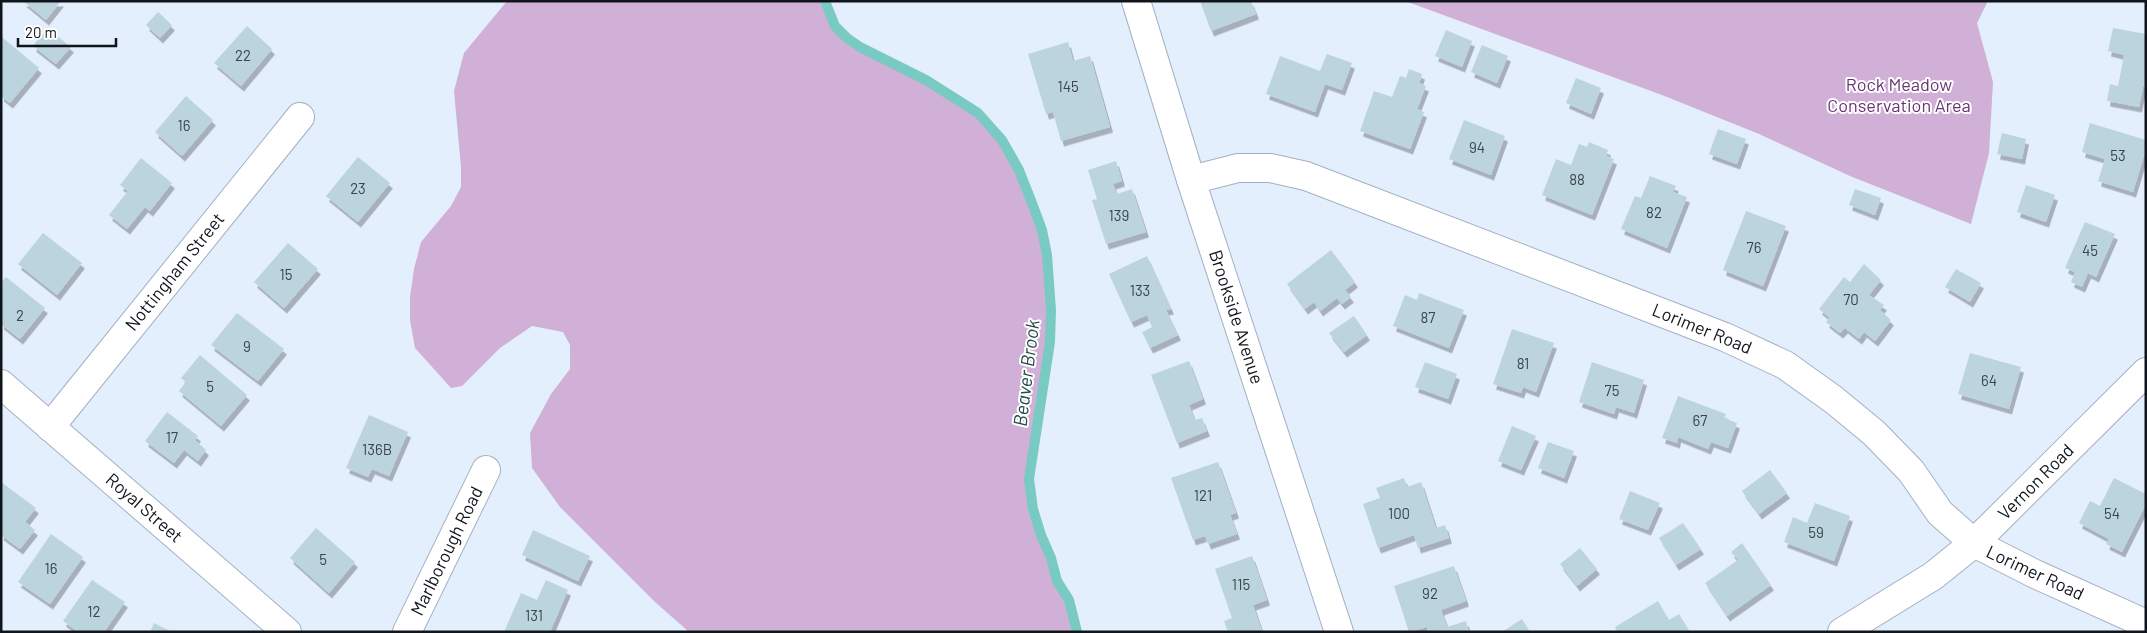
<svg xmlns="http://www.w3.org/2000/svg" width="2147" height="633" font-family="Barlow,sans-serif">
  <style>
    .green { fill: #d0b0d6 }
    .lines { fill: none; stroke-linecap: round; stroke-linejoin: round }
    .stream { stroke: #78cac2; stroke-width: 10 }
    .building { fill: #bcd4dd; filter: url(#shadow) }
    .minor-casing { stroke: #a3b0c1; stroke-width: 30 }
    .minor { stroke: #fff; stroke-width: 28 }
    .labels { text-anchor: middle; stroke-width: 4; stroke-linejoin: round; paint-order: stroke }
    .number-label { font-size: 15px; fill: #3b454c }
    .park-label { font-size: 18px; fill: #663470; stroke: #fff }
    .street-label { font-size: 18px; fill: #10151b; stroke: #fff }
    .water-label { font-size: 19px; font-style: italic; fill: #224945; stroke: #fff }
  </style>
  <defs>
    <filter id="shadow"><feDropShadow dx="3" dy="5.5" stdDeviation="0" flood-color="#0004"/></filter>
  </defs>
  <rect width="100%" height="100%" fill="#e3effd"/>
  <g class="green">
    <polygon points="507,1 825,1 835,26 847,38 860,47 926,80 978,113 1002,140 1019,170 1032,203 1042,230 1047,255 1051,310 1050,342 1029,479 1033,509 1041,535 1051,558 1057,581 1069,600 1077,632 689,632 654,601 560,507 532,468 530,433 551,394 570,369 570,345 563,332 532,326 500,348 462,386 451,388 415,348 410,320 410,297 414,269 421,242 451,206 461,187 461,167 454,91 464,53"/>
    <polygon points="1405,1 1988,1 1977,23 1993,82 1989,153 1971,224 1850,176 1759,134 1662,95"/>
  </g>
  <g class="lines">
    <polyline class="stream" points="825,1 835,26 847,38 860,47 926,80 978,113 1002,140 1019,170 1032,203 1042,230 1047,255 1051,310 1050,342 1029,479 1033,509 1041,535 1051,558 1057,581 1069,600 1077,632"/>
  </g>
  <g class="building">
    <polygon points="23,1 61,1 46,20"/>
    <polygon points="1200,1 1251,1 1256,14 1211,31"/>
    <polygon points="158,12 172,25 160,38 146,25"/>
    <polygon points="247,26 272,49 241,86 214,63"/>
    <polygon points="47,28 71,47 56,64 33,46"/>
    <polygon points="2113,28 2146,34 2146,87 2143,87 2139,107 2107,101 2110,84 2118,86 2124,55 2108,51"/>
    <polygon points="1446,30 1472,41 1462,67 1435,56"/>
    <polygon points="2,37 39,68 10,103 1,96"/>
    <polygon points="1068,42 1073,61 1090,56 1110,127 1061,141 1053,112 1046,114 1028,54"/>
    <polygon points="1482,45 1508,56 1497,83 1471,72"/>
    <polygon points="1327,54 1352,63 1342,90 1325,84 1315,112 1266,94 1280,56 1320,71"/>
    <polygon points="1409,69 1422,74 1419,83 1426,86 1417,109 1424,112 1410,149 1360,131 1374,91 1392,97 1400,76 1406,78"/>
    <polygon points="1576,78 1601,88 1591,114 1566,103"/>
    <polygon points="186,96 213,120 182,156 155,132"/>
    <polygon points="1464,120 1505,136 1491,175 1449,159"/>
    <polygon points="2090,123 2146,140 2146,149 2133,192 2098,181 2105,159 2082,152"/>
    <polygon points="1718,129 1746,139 1737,164 1709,154"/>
    <polygon points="2002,133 2026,139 2022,159 1997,154"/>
    <polygon points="1589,142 1608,150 1606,156 1614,159 1592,215 1542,195 1556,159 1571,165 1579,144 1587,147"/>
    <polygon points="358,157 390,183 358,222 326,196"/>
    <polygon points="141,158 172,183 150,211 145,207 127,229 109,215 128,191 120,185"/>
    <polygon points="1116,161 1122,181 1113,184 1117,194 1132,189 1146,232 1106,244 1092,200 1097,199 1088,170"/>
    <polygon points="1650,176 1676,186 1673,192 1687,197 1667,248 1621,229 1635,196 1641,198"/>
    <polygon points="2026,185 2055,195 2046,222 2017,212"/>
    <polygon points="1855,189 1881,198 1875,215 1849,205"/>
    <polygon points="1746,211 1786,226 1763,286 1723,270"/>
    <polygon points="2085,222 2115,234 2096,277 2088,273 2082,287 2071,282 2075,272 2065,268"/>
    <polygon points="43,233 82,263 57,295 18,264"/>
    <polygon points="288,243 318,269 284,308 254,282"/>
    <polygon points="1331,250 1355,282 1345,290 1351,297 1342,304 1337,298 1320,311 1314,302 1305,309 1287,284"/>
    <polygon points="1147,256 1171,309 1166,310 1178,335 1150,348 1142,332 1152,327 1147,315 1131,322 1109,274"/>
    <polygon points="1864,264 1881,280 1869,295 1884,305 1880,310 1891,320 1875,341 1864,332 1859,339 1845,328 1840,333 1826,322 1830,318 1819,309 1844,277 1850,282"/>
    <polygon points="1956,269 1981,283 1970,302 1945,287"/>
    <polygon points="6,277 45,308 20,339 1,324 1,283"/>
    <polygon points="1419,293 1464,310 1449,348 1393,326 1405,295 1417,300"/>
    <polygon points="237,313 284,349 258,381 211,345"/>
    <polygon points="1354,316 1367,335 1344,352 1329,333"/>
    <polygon points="1512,329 1554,343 1536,392 1523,387 1521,393 1493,384"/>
    <polygon points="1970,353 2021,367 2009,409 1958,394"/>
    <polygon points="200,355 247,395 221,426 179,391 186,382 181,378"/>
    <polygon points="1189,361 1203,399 1189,405 1195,420 1202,418 1207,431 1177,443 1151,375"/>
    <polygon points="1425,362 1457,374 1448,399 1415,387"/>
    <polygon points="1592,362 1644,380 1634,413 1616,407 1614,414 1579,402"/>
    <polygon points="1678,396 1726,414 1724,418 1737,423 1728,448 1711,442 1708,449 1678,437 1677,443 1662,438"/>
    <polygon points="167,412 198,436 195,440 206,450 198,461 184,450 174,463 145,441"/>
    <polygon points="369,415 408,432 389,476 372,469 368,477 346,468"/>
    <polygon points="1512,426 1536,436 1521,470 1498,461"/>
    <polygon points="1548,442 1574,451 1564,478 1538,468"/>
    <polygon points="1218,462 1236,513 1230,515 1237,534 1208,544 1205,536 1193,540 1171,478"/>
    <polygon points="1770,470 1787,493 1759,514 1742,491"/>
    <polygon points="1404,478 1407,487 1421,482 1436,528 1445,525 1449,538 1418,548 1414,535 1378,548 1363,504 1380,498 1376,488"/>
    <polygon points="2114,478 2146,494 2146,504 2122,552 2106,544 2109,539 2079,523 2090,501 2100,506"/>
    <polygon points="1,482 36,508 25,522 35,530 20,549 1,535"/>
    <polygon points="1630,491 1660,503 1648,530 1619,519"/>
    <polygon points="1815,503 1850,516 1834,561 1784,542 1793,517 1807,523"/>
    <polygon points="1683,523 1701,549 1676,565 1659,538"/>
    <polygon points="316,528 355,562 329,593 290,558"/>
    <polygon points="533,530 590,556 578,581 522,555"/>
    <polygon points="51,534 83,557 50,604 18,582"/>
    <polygon points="1742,543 1771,585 1727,616 1705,583 1738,560 1731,552"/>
    <polygon points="1580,548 1597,569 1577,586 1560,564"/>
    <polygon points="1252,556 1267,600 1253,605 1262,632 1228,632 1224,621 1232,618 1215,569"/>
    <polygon points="1454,566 1466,601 1441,610 1447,627 1466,621 1469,632 1428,632 1427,627 1409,632 1394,586"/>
    <polygon points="92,580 125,602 104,632 78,632 63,621"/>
    <polygon points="546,580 568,590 550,632 504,632 521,593 537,600"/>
    <polygon points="1658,601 1669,620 1679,614 1690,632 1617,632 1615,627"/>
    <polygon points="1522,619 1530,632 1502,632"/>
    <polygon points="154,623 172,632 150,632"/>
  </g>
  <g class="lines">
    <defs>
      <g id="minor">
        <polyline points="1136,1 1191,180 1339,632"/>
        <polyline points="1191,180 1238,168 1270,168 1306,176 1725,337 1785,365 1834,400 1874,433 1911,471 1940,513 1974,543 2035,574 2146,624"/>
        <polyline points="1,384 287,632"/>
        <polyline points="50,427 300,117"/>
        <polyline points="407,632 486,470"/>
        <polyline points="1842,632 1933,576 1974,543 2146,372"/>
      </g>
    </defs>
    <use href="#minor" class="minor-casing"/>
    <use href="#minor" class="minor"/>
  </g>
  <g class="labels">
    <g class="number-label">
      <text x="243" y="61">22</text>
      <text x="1068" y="92">145</text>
      <text x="184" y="131">16</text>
      <text x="1477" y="153">94</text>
      <text x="2118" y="161">53</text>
      <text x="1577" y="185">88</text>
      <text x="358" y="194">23</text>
      <text x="1654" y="218">82</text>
      <text x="1119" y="221">139</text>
      <text x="1754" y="253">76</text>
      <text x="2090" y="256">45</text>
      <text x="286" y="280">15</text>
      <text x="1140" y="296">133</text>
      <text x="1851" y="305">70</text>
      <text x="20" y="321">2</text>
      <text x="1428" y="323">87</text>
      <text x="247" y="352">9</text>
      <text x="1523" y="369">81</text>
      <text x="1989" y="386">64</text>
      <text x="210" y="392">5</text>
      <text x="1612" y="396">75</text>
      <text x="1700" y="426">67</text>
      <text x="172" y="443">17</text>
      <text x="377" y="455">136B</text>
      <text x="1203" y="501">121</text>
      <text x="1399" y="519">100</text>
      <text x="2112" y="519">54</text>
      <text x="1816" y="538">59</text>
      <text x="323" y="565">5</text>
      <text x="51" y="574">16</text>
      <text x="1241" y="590">115</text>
      <text x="1430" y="599">92</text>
      <text x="94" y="617">12</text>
      <text x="534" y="621">131</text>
    </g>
    <g class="park-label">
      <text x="1899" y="91">Rock Meadow<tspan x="1899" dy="21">Conservation Area</tspan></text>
    </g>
    <g class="street-label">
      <text transform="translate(175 272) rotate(-51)" y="6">Nottingham Street</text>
      <text transform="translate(1236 317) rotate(72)" y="6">Brookside Avenue</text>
      <text transform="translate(1702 329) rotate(22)" y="6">Lorimer Road</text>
      <text transform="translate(2036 482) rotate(-45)" y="6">Vernon Road</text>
      <text transform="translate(144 508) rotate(41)" y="6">Royal Street</text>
      <text transform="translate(447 551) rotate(-64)" y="6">Marlborough Road</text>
      <text transform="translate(2035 573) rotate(25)" y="6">Lorimer Road</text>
    </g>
    <g class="water-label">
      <text transform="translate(1026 373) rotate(-83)" y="7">Beaver Brook</text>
    </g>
  </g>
  <rect width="2147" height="633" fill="none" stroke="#10151b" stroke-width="5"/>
  <path d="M18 38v8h98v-8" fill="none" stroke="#10151b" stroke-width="2.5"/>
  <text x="25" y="38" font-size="15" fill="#10151b" stroke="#ffffff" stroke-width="4" paint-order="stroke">20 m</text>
</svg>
